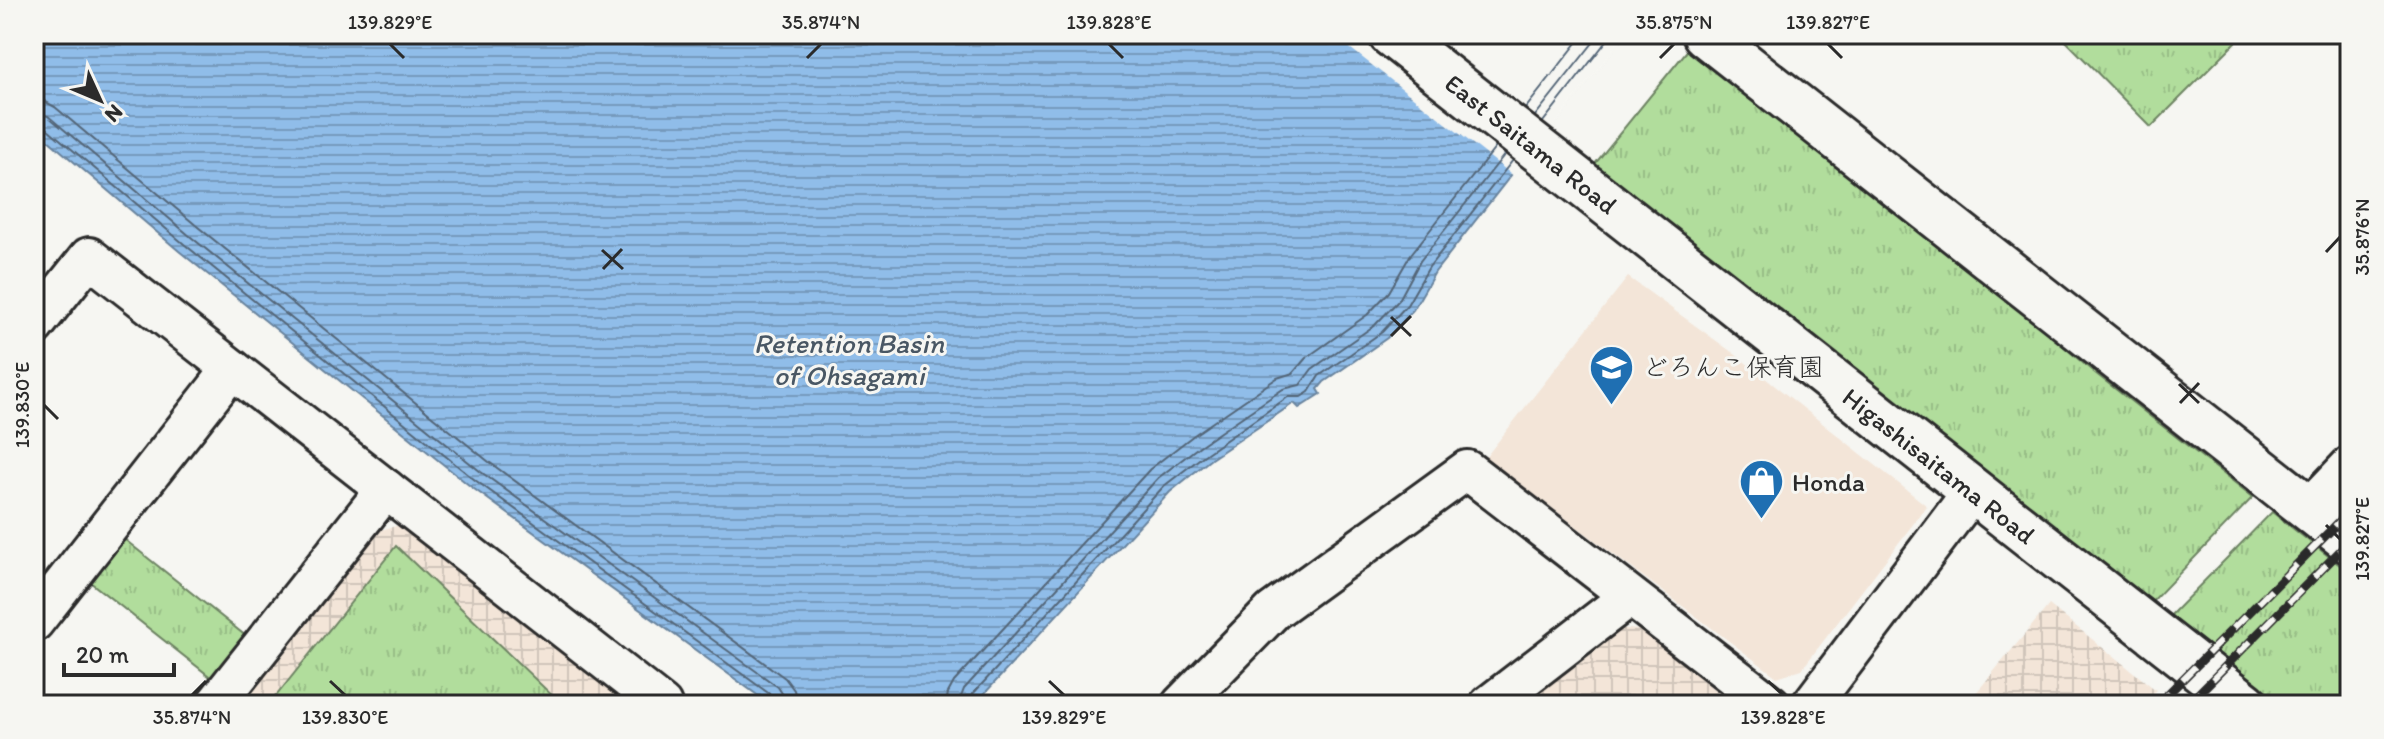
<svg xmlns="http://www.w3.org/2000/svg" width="2384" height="739" font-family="Itim,'Klee One',sans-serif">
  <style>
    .built { fill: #f3e5d8 }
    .industrial { fill: url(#industrial-grid) }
    .grass { fill: url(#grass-tufts); stroke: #6e8464; stroke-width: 2 }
    .water { fill: url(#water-rules); stroke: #68839d; stroke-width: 2 }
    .pier { fill: #f6f6f2 }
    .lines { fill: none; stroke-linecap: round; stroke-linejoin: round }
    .shore { stroke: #536577; stroke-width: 2 }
    .minor-casing { stroke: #2b2b2b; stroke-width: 44 }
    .trunk-casing { stroke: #2b2b2b; stroke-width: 50 }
    .minor { stroke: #f6f6f2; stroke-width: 38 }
    .trunk { stroke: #f6f6f2; stroke-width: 44 }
    .rail-casing { stroke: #2b2b2b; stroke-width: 9 }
    .rail { stroke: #f6f6f2; stroke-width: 6; stroke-dasharray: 18; stroke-linecap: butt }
    .ticks { fill: none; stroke: #2b2b2b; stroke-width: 3 }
    .labels { text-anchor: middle; stroke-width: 6; stroke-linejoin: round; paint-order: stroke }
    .street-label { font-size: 26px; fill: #2b2b2b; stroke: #f6f6f2 }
    .poi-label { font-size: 26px; fill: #2b2b2b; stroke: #f6f6f2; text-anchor: start }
    .water-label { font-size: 28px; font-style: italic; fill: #495764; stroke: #f6f6f2 }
    .neatline { fill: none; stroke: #2b2b2b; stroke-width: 3 }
    .ticks-label { font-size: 20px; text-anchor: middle; fill: #2b2b2b }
  </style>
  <defs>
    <pattern id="industrial-grid" width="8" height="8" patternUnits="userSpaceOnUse" patternTransform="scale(2)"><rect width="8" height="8" fill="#f3e5d8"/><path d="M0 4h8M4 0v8" fill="none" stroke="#d0c5ba"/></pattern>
    <pattern id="grass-tufts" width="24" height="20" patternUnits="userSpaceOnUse" patternTransform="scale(2)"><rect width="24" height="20" fill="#b1dd9c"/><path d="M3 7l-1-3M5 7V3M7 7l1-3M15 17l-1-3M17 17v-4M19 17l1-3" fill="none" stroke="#98be87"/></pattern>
    <pattern id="water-rules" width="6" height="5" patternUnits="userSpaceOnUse" patternTransform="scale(2)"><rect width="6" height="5" fill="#90bde9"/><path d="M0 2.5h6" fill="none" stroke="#769abd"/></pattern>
  </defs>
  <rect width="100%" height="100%" fill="#f6f6f2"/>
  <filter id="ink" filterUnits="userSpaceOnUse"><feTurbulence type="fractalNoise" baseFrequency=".0125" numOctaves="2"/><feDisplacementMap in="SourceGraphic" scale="16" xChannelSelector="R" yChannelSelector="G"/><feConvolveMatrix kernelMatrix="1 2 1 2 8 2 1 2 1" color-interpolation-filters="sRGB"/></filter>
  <g filter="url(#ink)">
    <polygon class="built" points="1628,277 1736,355 1927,506 1802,669 1777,677 1485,458"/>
    <g class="industrial">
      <polygon points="400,525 630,705 239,705 376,531"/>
      <polygon points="2049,605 2156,690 2141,705 1966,705"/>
      <polygon points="1615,628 1641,630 1734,705 1544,705 1535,694"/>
    </g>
    <g class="grass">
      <polygon points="2059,34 2244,34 2151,127"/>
      <polygon points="1690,47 1987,281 2090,369 2253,497 2148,606 1594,165"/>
      <polygon points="2272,512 2350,573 2350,705 2273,705 2166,620"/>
      <polygon points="119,535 247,637 213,679 85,578"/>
      <polygon points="396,546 558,701 555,705 269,705"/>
    </g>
    <polygon class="water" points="34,34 1622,34 1435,272 1413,310 1387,338 1324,382 1318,389 1321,394 1299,408 1294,403 1211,459 1170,492 974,705 771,705 470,486 179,251 34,128"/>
    <polygon class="pier" points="1332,34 1626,34 1515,177"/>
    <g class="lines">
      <g class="shore">
        <polyline points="34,100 44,101 55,107 198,227 489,462 785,678 794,690 797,705"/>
        <polyline points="1525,109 1584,34"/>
        <polyline points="34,112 48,116 191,237 481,472 778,687 783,695 785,705"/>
        <polyline points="1535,116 1600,34"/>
        <polyline points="34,122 42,124 184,244 475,480 771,695 775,705"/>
        <polyline points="1543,122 1612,34"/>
        <polyline points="946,705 948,693 954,682 1150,469 1194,435 1277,378 1293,373 1306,358 1367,315 1389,292 1411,254 1496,147"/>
        <polyline points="958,705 964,689 1158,478 1201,445 1283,389 1300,385 1312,369 1375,325 1399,300 1420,261 1505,154"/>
        <polyline points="968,705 971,696 1164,486 1207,453 1288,397 1301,397 1309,392 1319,376 1382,332 1407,305 1429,267 1513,160"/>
      </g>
      <defs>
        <g id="minor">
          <polyline points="34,326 89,257 662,705"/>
          <polyline points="2309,509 2350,466"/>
          <polyline points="34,622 232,369"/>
          <polyline points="215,705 386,489"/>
          <polyline points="1181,705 1273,611 1467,470 1771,705"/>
          <polyline points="1489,705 1629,597"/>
          <polyline points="1811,705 1972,492"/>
        </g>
        <g id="trunk">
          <polyline points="1391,34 2246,705"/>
          <polyline points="1705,34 2350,541"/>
        </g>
      </defs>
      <use href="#minor" class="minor-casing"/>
      <use href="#trunk" class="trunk-casing"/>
      <use href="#minor" class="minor"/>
      <use href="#trunk" class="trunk"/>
      <defs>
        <g id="rail">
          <polyline points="2157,705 2350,511"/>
          <polyline points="2187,705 2350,541"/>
        </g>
      </defs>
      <use href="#rail" class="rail-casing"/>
      <use href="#rail" class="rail"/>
    </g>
  </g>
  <path class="ticks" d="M 390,44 L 404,58M 1109,44 L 1123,58M 1828,44 L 1842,58M 807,58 L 821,44M 1660,58 L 1674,44M 602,250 L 623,269M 2326,252 L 2340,237M 603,269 L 622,249M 1391,317 L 1411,336M 1391,336 L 1411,316M 2179,384 L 2199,403M 2180,403 L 2199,383M 44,405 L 58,419M 2326,525 L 2340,539M 330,681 L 345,695M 1049,681 L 1064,695M 1768,681 L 1783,695M 192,695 L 206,681"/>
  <defs>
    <symbol id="school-pin" viewBox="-11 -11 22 30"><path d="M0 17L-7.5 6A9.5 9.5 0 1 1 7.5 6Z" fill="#1f6fb2" stroke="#f6f6f2"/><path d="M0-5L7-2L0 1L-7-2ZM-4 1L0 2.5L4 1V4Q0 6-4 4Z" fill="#fff"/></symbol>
    <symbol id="shop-pin" viewBox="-11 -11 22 30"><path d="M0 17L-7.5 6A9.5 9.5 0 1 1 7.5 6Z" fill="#1f6fb2" stroke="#f6f6f2"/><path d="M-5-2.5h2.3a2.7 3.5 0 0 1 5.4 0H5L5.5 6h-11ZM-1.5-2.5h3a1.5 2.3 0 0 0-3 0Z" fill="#fff"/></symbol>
  </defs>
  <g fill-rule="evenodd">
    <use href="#school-pin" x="1586" y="342" width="51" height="69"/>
    <use href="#shop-pin" x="1736" y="456" width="51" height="69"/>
  </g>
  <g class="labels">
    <g class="street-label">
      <text transform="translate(1531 144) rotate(38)" y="9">East Saitama Road</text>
      <text transform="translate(1939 466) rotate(38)" y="9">Higashisaitama Road</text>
    </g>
    <g class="poi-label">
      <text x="1642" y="376">どろんこ保育園</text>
      <text x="1792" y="491">Honda</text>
    </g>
    <g class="water-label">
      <text x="849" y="353">Retention Basin<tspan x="849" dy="32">of Ohsagami</tspan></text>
    </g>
  </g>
  <rect width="2384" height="739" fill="none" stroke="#f6f6f2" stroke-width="88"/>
  <g transform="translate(100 100) rotate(134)" stroke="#f6f6f2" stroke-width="6" paint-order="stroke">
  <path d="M0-6L14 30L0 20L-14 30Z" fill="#2b2b2b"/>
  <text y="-12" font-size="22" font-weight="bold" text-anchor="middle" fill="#2b2b2b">N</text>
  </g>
  <path d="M64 663v12h110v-12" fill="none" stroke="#2b2b2b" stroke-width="4"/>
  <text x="76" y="663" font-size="24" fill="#2b2b2b" stroke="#f6f6f2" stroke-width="6" paint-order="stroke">20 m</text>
  <rect x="44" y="44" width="2296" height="651" class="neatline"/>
  <g class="ticks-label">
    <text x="390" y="29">139.829°E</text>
    <text x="821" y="29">35.874°N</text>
    <text x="1109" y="29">139.828°E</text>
    <text x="1674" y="29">35.875°N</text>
    <text x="1828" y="29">139.827°E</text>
    <text transform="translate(2362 237) rotate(-90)" y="7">35.876°N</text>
    <text transform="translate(22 405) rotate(-90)" y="7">139.830°E</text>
    <text transform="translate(2362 539) rotate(-90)" y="7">139.827°E</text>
    <text x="192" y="724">35.874°N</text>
    <text x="345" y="724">139.830°E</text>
    <text x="1064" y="724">139.829°E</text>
    <text x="1783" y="724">139.828°E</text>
  </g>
</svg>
